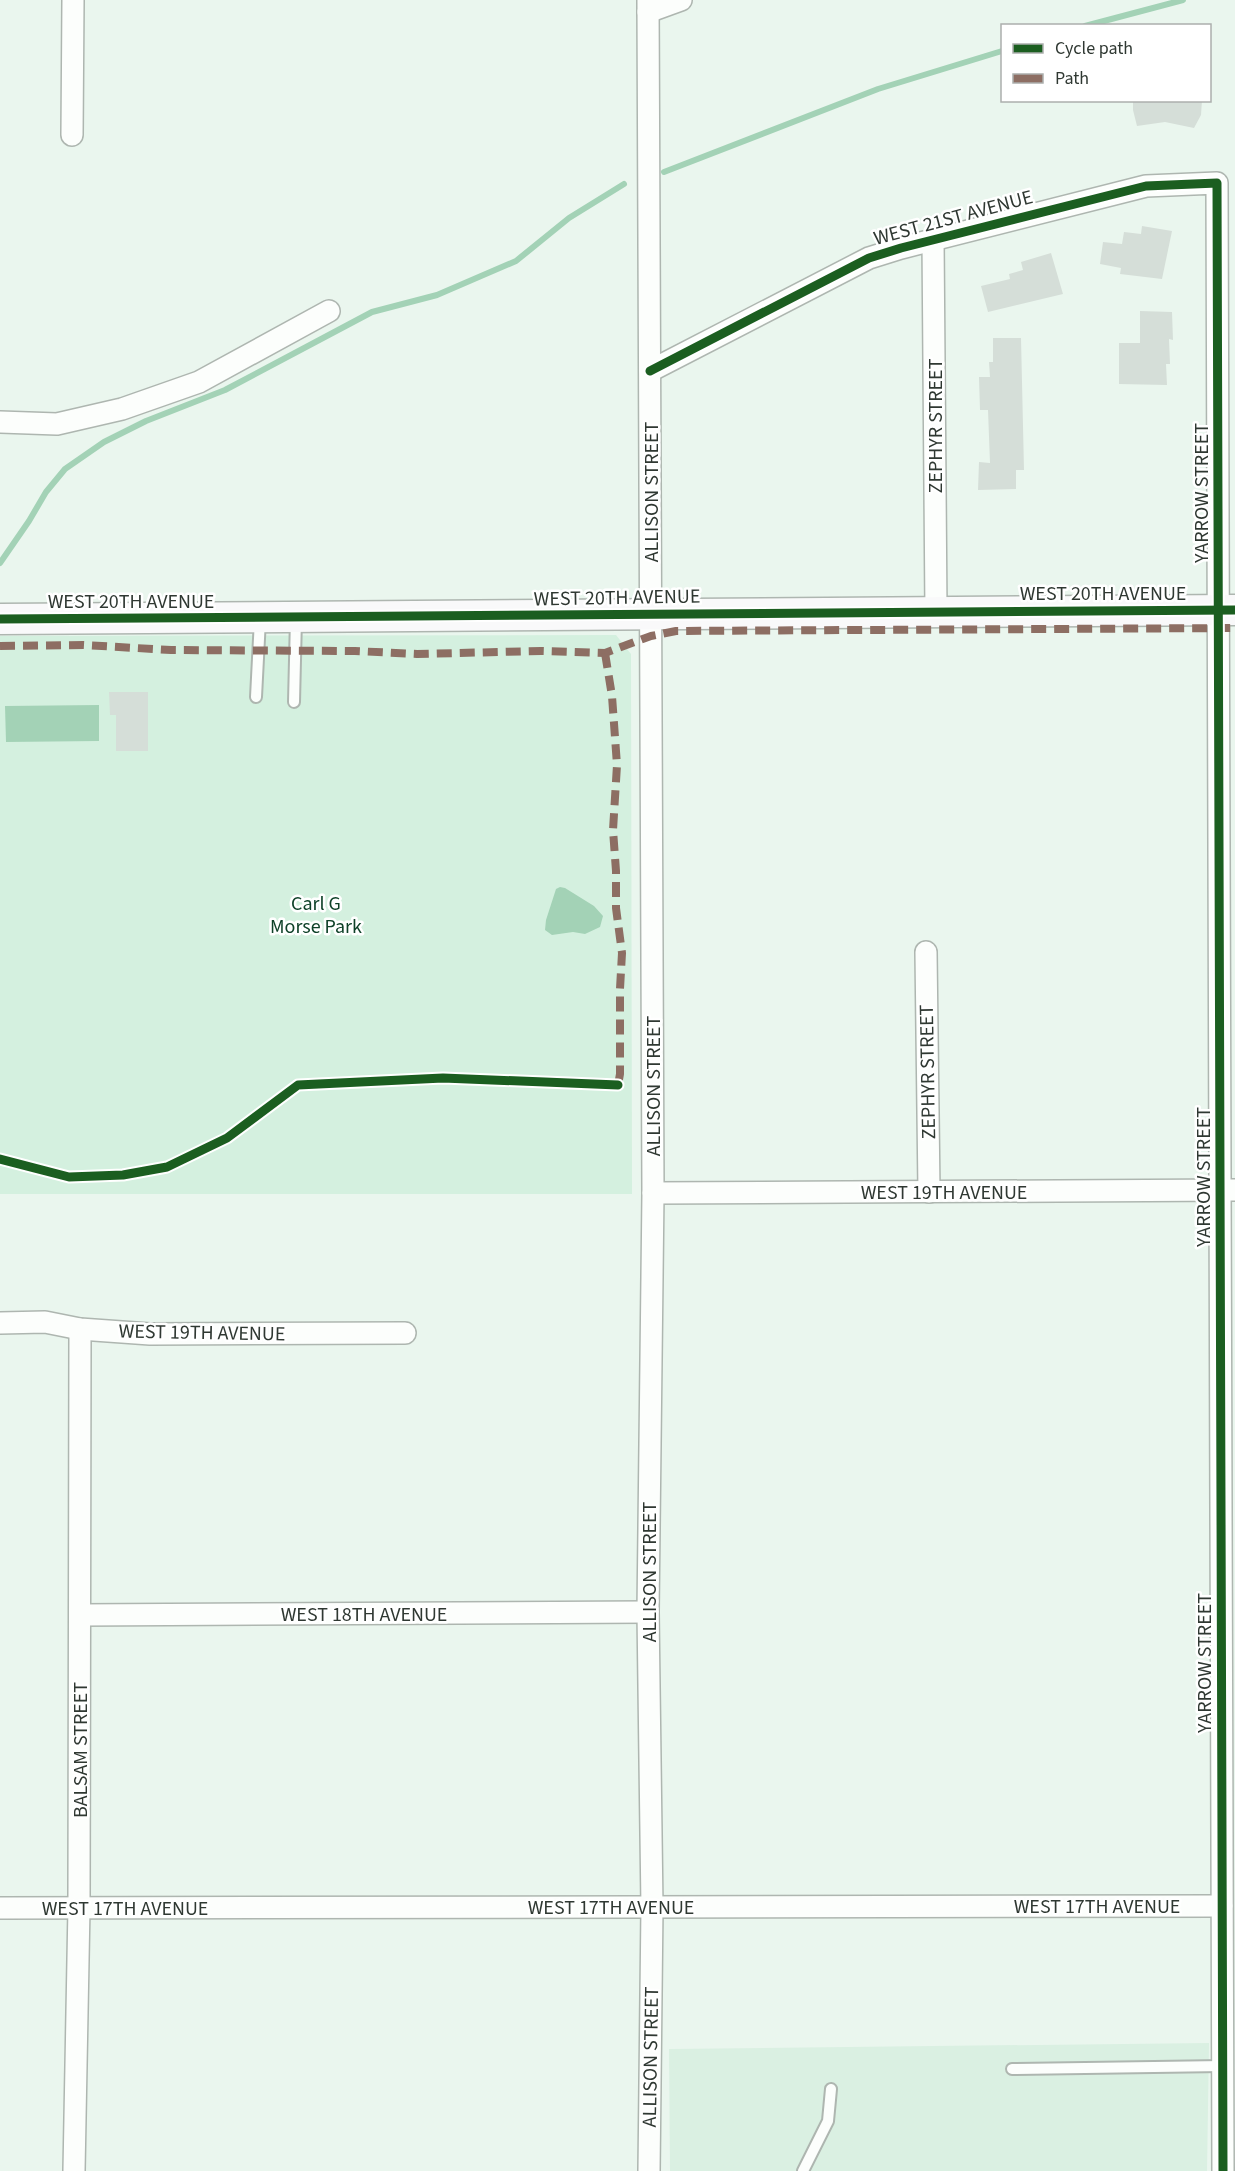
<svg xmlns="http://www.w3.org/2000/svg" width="1235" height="2171" font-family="'Source Sans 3',sans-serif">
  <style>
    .built { fill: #daf0e2 }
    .green { fill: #d4f0df }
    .water { fill: #a3d2b6 }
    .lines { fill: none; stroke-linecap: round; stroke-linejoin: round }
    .stream { stroke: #a3d2b6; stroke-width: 6 }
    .building { fill: #d5ded8 }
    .lane-casing { stroke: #aeb6b0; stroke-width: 14 }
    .street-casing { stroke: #aeb6b0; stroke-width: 24 }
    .secondary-casing { stroke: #aeb6b0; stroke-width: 33 }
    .lane { stroke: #fcfefc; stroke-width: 10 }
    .street { stroke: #fcfefc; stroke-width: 21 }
    .secondary { stroke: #f9f9fa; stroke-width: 30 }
    .quiet { stroke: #8d6e63; stroke-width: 8; stroke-dasharray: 15 8; stroke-linecap: butt }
    .cycleway-casing { stroke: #fff; stroke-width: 13 }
    .cycleway { stroke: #1b5e20; stroke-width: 9 }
    .labels { text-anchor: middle; stroke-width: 5; stroke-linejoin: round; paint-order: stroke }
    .street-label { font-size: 20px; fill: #2f3832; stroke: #fff }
    .park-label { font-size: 20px; fill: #0e4128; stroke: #fff }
  </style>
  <rect width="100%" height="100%" fill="#eaf6ee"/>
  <polygon class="built" points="1209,2043 1207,2171 670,2171 669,2049"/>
  <polygon class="green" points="616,635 631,654 632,1194 0,1194 0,636"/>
  <g class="water">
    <polygon points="99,705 99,741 6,742 5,706"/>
    <polygon points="560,887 565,888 594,906 603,916 600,927 585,934 573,932 552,935 545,930 546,920 556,889"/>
  </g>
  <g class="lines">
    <g class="stream">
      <polyline points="1085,26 1183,0"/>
      <polyline points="664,172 878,89 1002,51"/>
      <polyline points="0,563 29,521 46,492 65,469 104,442 146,421 225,390 372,312 437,295 516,261 569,218 624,184"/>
    </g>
  </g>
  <g class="building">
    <polygon points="1133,100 1202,100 1201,115 1194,128 1165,122 1137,126 1133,110"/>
    <polygon points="1142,226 1172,231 1162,279 1120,274 1121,268 1100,264 1103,242 1122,244 1124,232 1141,234"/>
    <polygon points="1051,253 1063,294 988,312 981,286 1010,279 1009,274 1023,270 1021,262"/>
    <polygon points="1140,311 1172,312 1173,340 1169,339 1170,364 1166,364 1167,385 1119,384 1119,343 1140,343"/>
    <polygon points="993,338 1021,338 1024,470 1016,470 1016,489 978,490 979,462 990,463 988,410 980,410 979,377 990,377 989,362 993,362"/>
    <polygon points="109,692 148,692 148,751 116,751 116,715 110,715"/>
  </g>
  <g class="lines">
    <defs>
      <g id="lane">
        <polyline points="256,697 260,619"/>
        <polyline points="294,702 296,618"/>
        <polyline points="1012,2069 1223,2066"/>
        <polyline points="803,2171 828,2121 831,2089"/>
      </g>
      <g id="street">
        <polyline points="648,0 653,1193 648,1612 652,1907 649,2171"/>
        <polyline points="648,12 681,0"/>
        <polyline points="72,135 73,0"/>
        <polyline points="933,239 936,612"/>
        <polyline points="650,371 869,258 901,248 1146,186 1217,183 1223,2171"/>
        <polyline points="0,422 57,424 122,409 199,382 329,311"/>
        <polyline points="926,952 929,1192"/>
        <polyline points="653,1193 1234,1190"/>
        <polyline points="0,1323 45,1322 80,1329 150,1334 405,1333"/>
        <polyline points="80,1615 648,1612"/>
        <polyline points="0,1908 1222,1906"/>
        <polyline points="74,2171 79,1907 80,1329"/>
      </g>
      <polyline id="secondary" points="0,619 1235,610"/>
    </defs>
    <use href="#lane" class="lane-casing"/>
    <use href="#street" class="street-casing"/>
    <use href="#secondary" class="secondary-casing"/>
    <use href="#lane" class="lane"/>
    <use href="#street" class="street"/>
    <use href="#secondary" class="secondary"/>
    <g class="quiet">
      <polyline points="0,646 83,645 171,650 355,651 417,654 541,651 605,653 651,636 676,631 1235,628"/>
      <polyline points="605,653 612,696 617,765 613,830 616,871 616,908 622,953 620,989 620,1074 618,1085 613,1085"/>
    </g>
    <defs>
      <g id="cycleway">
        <polyline points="650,371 869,258 901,248 1146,186 1217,183 1223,2171"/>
        <polyline points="0,619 1235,610"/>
        <polyline points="0,1159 69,1177 123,1175 167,1167 227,1138 298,1085 443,1078 618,1085"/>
      </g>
    </defs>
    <use href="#cycleway" class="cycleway-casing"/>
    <use href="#cycleway" class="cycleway"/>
  </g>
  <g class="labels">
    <g class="street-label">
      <text transform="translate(953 217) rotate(-15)" y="7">WEST 21ST AVENUE</text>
      <text transform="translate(935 426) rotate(-90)" y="7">ZEPHYR STREET</text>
      <text transform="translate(651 492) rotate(-90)" y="7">ALLISON STREET</text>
      <text transform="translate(1201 493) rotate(-90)" y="7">YARROW STREET</text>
      <text x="1103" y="600">WEST 20TH AVENUE</text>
      <text transform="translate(617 597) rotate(-1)" y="7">WEST 20TH AVENUE</text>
      <text x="131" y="608">WEST 20TH AVENUE</text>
      <text transform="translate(927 1072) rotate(-91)" y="7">ZEPHYR STREET</text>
      <text transform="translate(653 1086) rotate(-90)" y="7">ALLISON STREET</text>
      <text transform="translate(1203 1177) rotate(-90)" y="7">YARROW STREET</text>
      <text x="944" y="1199">WEST 19TH AVENUE</text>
      <text transform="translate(202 1332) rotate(1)" y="7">WEST 19TH AVENUE</text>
      <text transform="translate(649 1572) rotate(-90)" y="7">ALLISON STREET</text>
      <text x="364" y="1621">WEST 18TH AVENUE</text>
      <text transform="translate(1204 1663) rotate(-90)" y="7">YARROW STREET</text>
      <text transform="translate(80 1750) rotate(-90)" y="7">BALSAM STREET</text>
      <text x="1097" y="1913">WEST 17TH AVENUE</text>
      <text x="611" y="1914">WEST 17TH AVENUE</text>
      <text x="125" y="1915">WEST 17TH AVENUE</text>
      <text transform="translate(650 2057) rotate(-89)" y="7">ALLISON STREET</text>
    </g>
    <g class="park-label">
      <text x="316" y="910">Carl G<tspan x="316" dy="23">Morse Park</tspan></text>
    </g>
  </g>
  <rect x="1001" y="24" width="210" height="78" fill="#ffffff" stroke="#acafad" stroke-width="1.5"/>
  <rect x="1013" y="44" width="30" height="9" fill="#1b5e20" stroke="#acafad" stroke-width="1.5"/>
  <text x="1055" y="54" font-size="18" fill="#2f3832">Cycle path</text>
  <rect x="1013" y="74" width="30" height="9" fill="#8d6e63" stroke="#acafad" stroke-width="1.5"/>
  <text x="1055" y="84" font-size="18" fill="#2f3832">Path</text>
</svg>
